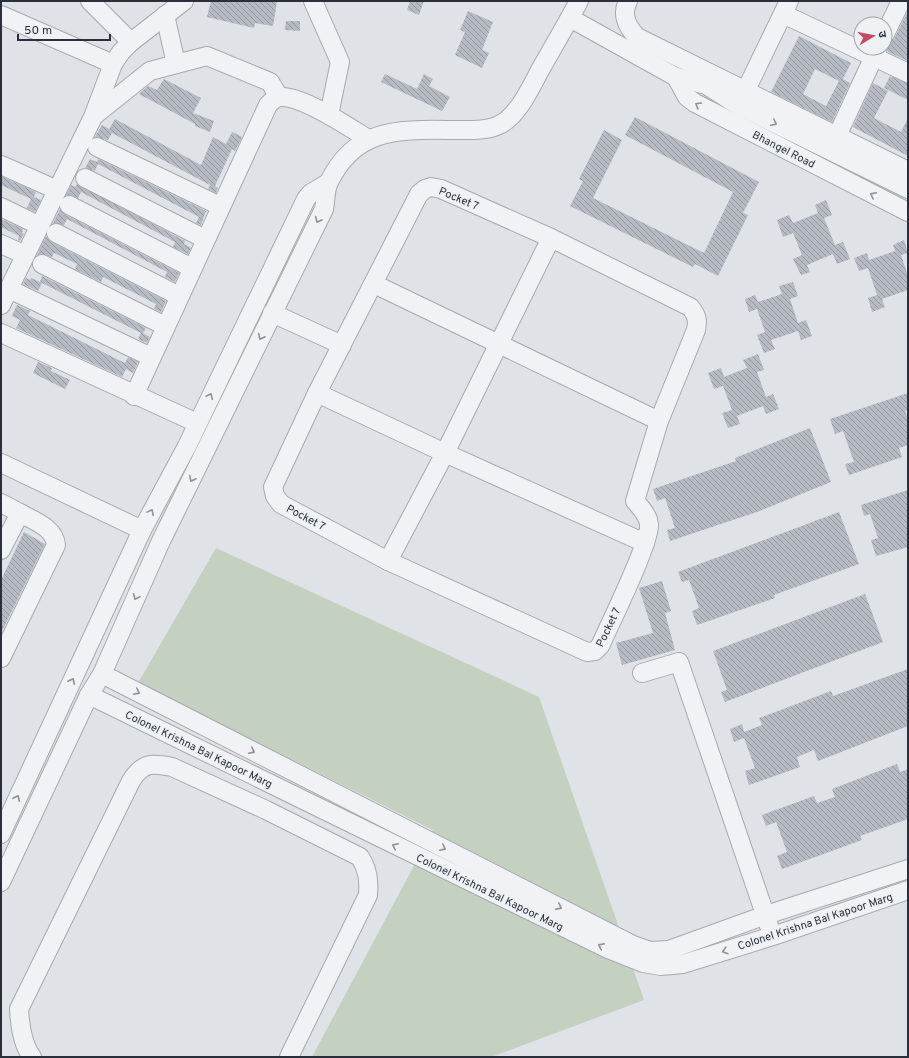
<svg xmlns="http://www.w3.org/2000/svg" width="909" height="1058" font-family="Overpass,'Noto Sans Devanagari',sans-serif">
  <style>
    .park { fill: #c4d0c0 }
    .building { fill: url(#building-back-hatch); fill-rule: evenodd }
    .lines { fill: none; stroke-linecap: round; stroke-linejoin: round }
    .minor-casing { stroke: #a5a9b0; stroke-width: 20 }
    .minor { stroke: #f1f2f5; stroke-width: 18 }
    .oneway { stroke: #8d9198 }
    .labels { text-anchor: middle; stroke-width: 3.5; stroke-linejoin: round; paint-order: stroke }
    .street-label { font-size: 11px; fill: #29303c; stroke: #eef1f4 }
  </style>
  <defs>
    <pattern id="building-back-hatch" width="6" height="6" patternUnits="userSpaceOnUse"><rect width="6" height="6" fill="#b6bbc3"/><path d="M-1 5l2 2M0 0l6 6M5-1l2 2" fill="none" stroke="#9498a0"/></pattern>
  </defs>
  <rect width="100%" height="100%" fill="#dfe2e7"/>
  <polygon class="park" points="216,548 539,697 644,1000 491,1057 312,1057 433,830 138,683"/>
  <g class="building">
    <polygon points="211,1 277,2 273,26 255,23 254,28 207,17"/>
    <polygon points="410,1 424,1 419,15 407,10"/>
    <polygon points="468,11 493,22 482,50 489,53 482,68 455,55 465,32 460,30"/>
    <polygon points="908,11 908,61 888,52 887,44 894,39"/>
    <polygon points="286,21 300,21 300,31 285,30"/>
    <path d="M 799,36 L 851,63 L 843,79 L 850,83 L 832,122 L 771,92 ZM 815,69 L 839,81 L 826,106 L 803,94 Z"/>
    <polygon points="385,74 417,89 424,74 433,79 429,86 450,97 442,111 381,82"/>
    <polygon points="890,76 908,83 908,100 884,88"/>
    <polygon points="164,79 201,98 193,113 214,121 210,132 195,126 195,124 139,94 148,86 157,90"/>
    <polygon points="873,83 888,91 874,118 901,132 908,118 908,156 853,127"/>
    <polygon points="635,117 759,182 743,213 748,215 718,276 695,264 693,267 570,206 583,181 579,179 604,130 622,140 593,198 704,253 733,192 625,135"/>
    <polygon points="115,119 201,165 213,137 226,144 232,132 242,137 235,151 232,149 215,186 218,188 216,193 208,189 210,185 112,133 108,140 95,137 102,125 109,129"/>
    <polygon points="90,159 97,162 98,159 206,211 201,225 196,223 199,217 98,164 95,171 85,168"/>
    <polygon points="1,176 36,192 34,197 41,200 35,212 27,208 31,199 1,185"/>
    <polygon points="77,184 185,241 184,244 191,248 188,254 173,247 175,242 81,192 78,198 66,195 71,185 75,187"/>
    <polygon points="826,200 832,215 824,218 835,245 843,242 850,259 837,264 833,254 807,265 810,272 801,275 793,259 802,255 793,233 783,237 777,220 789,215 793,223 818,213 815,205"/>
    <polygon points="60,209 64,214 179,273 175,282 165,277 167,272 67,219 64,225 53,223"/>
    <polygon points="1,219 23,229 22,233 24,234 20,241 18,240 19,236 1,227"/>
    <polygon points="46,236 51,242 166,301 161,312 154,309 156,304 103,277 101,282 75,269 77,264 54,253 52,257 42,254 37,255"/>
    <polygon points="904,240 908,253 901,255 908,276 908,290 882,299 885,307 872,312 868,298 877,295 868,268 859,271 854,258 867,253 869,260 895,251 893,245"/>
    <polygon points="42,276 146,328 143,333 150,337 147,343 138,339 141,333 40,282"/>
    <polygon points="26,278 30,280 31,278 42,283 38,291 23,284"/>
    <polygon points="793,282 798,296 790,299 798,323 806,320 812,336 801,340 798,331 771,340 775,349 764,353 757,335 765,332 757,309 749,312 745,299 755,295 758,302 782,294 779,286"/>
    <polygon points="17,305 30,311 28,315 125,363 128,357 138,362 133,373 126,369 122,377 16,328 20,320 12,316"/>
    <polygon points="758,354 764,370 757,372 766,397 773,394 779,409 766,414 763,406 737,416 740,424 728,428 722,413 732,410 723,386 714,389 708,373 721,368 724,377 747,368 743,360"/>
    <polygon points="38,362 52,368 51,371 70,380 65,389 33,373"/>
    <polygon points="908,393 908,411 905,411 908,419 908,445 899,448 902,457 849,475 845,464 854,462 843,431 835,434 830,419"/>
    <polygon points="810,428 831,482 757,512 670,541 667,530 675,528 665,498 657,501 653,489 736,461 735,458"/>
    <polygon points="908,490 908,547 876,556 871,540 878,538 870,514 864,516 861,505"/>
    <polygon points="839,512 859,564 774,595 775,598 697,625 692,611 699,608 689,580 682,582 678,572"/>
    <polygon points="24,532 45,544 1,633 1,580"/>
    <polygon points="662,581 671,611 665,613 675,650 622,665 616,643 653,633 639,588"/>
    <polygon points="865,594 883,642 725,702 721,692 727,690 713,651"/>
    <polygon points="908,669 908,726 818,761 814,750 797,757 800,767 749,785 745,771 755,768 744,738 734,742 730,729 742,724 744,732 762,725 759,718 831,691 833,696"/>
    <polygon points="897,764 900,772 908,769 908,819 860,836 862,840 782,869 777,856 787,852 776,822 766,826 762,815 814,796 817,803 835,797 832,789"/>
  </g>
  <g class="lines">
    <defs>
      <g id="minor">
        <polyline points="90,1 131,42"/>
        <polyline points="313,1 340,62 329,115"/>
        <path d="M 628,1 C 621,14 627,27 637,37 L 908,171"/>
        <polyline points="783,14 908,73"/>
        <polyline points="1,15 113,64"/>
        <polyline points="165,15 176,64"/>
        <polyline points="570,18 676,77 706,85 739,106 908,189"/>
        <polyline points="885,34 901,1"/>
        <polyline points="676,77 687,97 695,103 908,212"/>
        <polyline points="745,92 789,1"/>
        <polyline points="95,115 150,71 207,56 270,82 279,97"/>
        <polyline points="837,136 878,48"/>
        <polyline points="97,147 220,206"/>
        <polyline points="1,165 57,190"/>
        <polyline points="85,178 205,239"/>
        <path d="M 431,187 L 441,189 L 551,238 L 690,307 C 697,315 698,320 696,330 L 659,421 L 635,501 C 641,508 648,515 649,524 C 651,541 609,626 600,646 L 595,651 L 587,652 L 388,561 L 281,504 L 275,496 L 273,487 L 317,393 L 419,194 L 425,189 Z"/>
        <polyline points="69,205 192,268"/>
        <polyline points="1,207 40,226"/>
        <polyline points="56,233 179,296"/>
        <polyline points="1,244 25,255"/>
        <polyline points="42,264 165,326"/>
        <polyline points="374,284 659,421"/>
        <polyline points="9,289 151,357"/>
        <polyline points="1,305 93,117 113,64 121,52 131,42 184,1"/>
        <polyline points="272,313 342,345"/>
        <polyline points="1,333 197,423"/>
        <polyline points="317,393 445,453 645,543"/>
        <path d="M 134,396 L 268,105 C 272,101 275,97 281,97 C 303,96 349,127 368,139"/>
        <polyline points="1,463 142,530"/>
        <polyline points="1,503 20,513 1,550"/>
        <polyline points="388,561 445,453 551,238"/>
        <path d="M 1,658 L 56,545 C 54,527 34,521 20,513"/>
        <polyline points="642,673 679,662 769,926"/>
        <polyline points="102,674 633,945 650,951 669,950 766,915 908,869"/>
        <polyline points="89,695 608,949 643,963 661,966 683,964 773,936 908,890"/>
        <polyline points="1,834 142,530 187,446 306,199 311,193 328,183"/>
        <path d="M 1,882 L 89,695 L 102,674 L 161,541 L 324,209 C 326,200 325,189 329,182 C 357,124 405,130 460,130 C 476,130 493,131 507,120 C 521,108 530,89 539,72 C 552,49 566,25 579,1"/>
        <path d="M 32,1057 C 22,1044 20,1025 19,1009 L 131,781 C 143,762 152,763 172,767 L 266,810 L 360,857 C 368,870 369,880 368,895 L 289,1057"/>
      </g>
    </defs>
    <use href="#minor" class="minor-casing"/>
    <use href="#minor" class="minor"/>
  </g>
  <defs><path id="oneway-chevron" d="M-2-3.5L2.5 0L-2 3.5" fill="none" stroke-width="1.6" stroke-linecap="round" stroke-linejoin="round"/></defs>
  <g class="oneway">
    <use href="#oneway-chevron" transform="translate(698 105) rotate(-150)"/>
    <use href="#oneway-chevron" transform="translate(774 123) rotate(26)"/>
    <use href="#oneway-chevron" transform="translate(873 195) rotate(-153)"/>
    <use href="#oneway-chevron" transform="translate(318 220) rotate(116)"/>
    <use href="#oneway-chevron" transform="translate(261 337) rotate(116)"/>
    <use href="#oneway-chevron" transform="translate(210 396) rotate(-64)"/>
    <use href="#oneway-chevron" transform="translate(192 479) rotate(117)"/>
    <use href="#oneway-chevron" transform="translate(151 512) rotate(-62)"/>
    <use href="#oneway-chevron" transform="translate(136 597) rotate(114)"/>
    <use href="#oneway-chevron" transform="translate(72 681) rotate(-65)"/>
    <use href="#oneway-chevron" transform="translate(137 692) rotate(27)"/>
    <use href="#oneway-chevron" transform="translate(252 751) rotate(27)"/>
    <use href="#oneway-chevron" transform="translate(17 798) rotate(-65)"/>
    <use href="#oneway-chevron" transform="translate(395 846) rotate(-154)"/>
    <use href="#oneway-chevron" transform="translate(443 848) rotate(27)"/>
    <use href="#oneway-chevron" transform="translate(559 907) rotate(27)"/>
    <use href="#oneway-chevron" transform="translate(601 946) rotate(-154)"/>
    <use href="#oneway-chevron" transform="translate(725 951) rotate(163)"/>
  </g>
  <g class="labels">
    <g class="street-label">
      <text transform="translate(784 149) rotate(27)" y="4">Bhangel Road</text>
      <text transform="translate(459 198) rotate(23)" y="4">Pocket 7</text>
      <text transform="translate(306 517) rotate(28)" y="4">Pocket 7</text>
      <text transform="translate(608 627) rotate(-64)" y="4">Pocket 7</text>
      <text transform="translate(199 749) rotate(26)" y="4">Colonel Krishna Bal Kapoor Marg</text>
      <text transform="translate(490 892) rotate(26)" y="4">Colonel Krishna Bal Kapoor Marg</text>
      <text transform="translate(815 921) rotate(-18)" y="4">Colonel Krishna Bal Kapoor Marg</text>
    </g>
  </g>
  <rect width="909" height="1058" fill="none" stroke="#29303c" stroke-width="4"/>
  <g transform="translate(873 36) rotate(80)"><circle r="19" fill="#eef1f4" stroke="#9fa4aa"/>
  <path d="M0-3L7 15L0 10L-7 15Z" fill="#c24d60"/>
  <text y="-6" font-size="11" font-weight="bold" text-anchor="middle" fill="#29303c">उ</text>
  </g>
  <path d="M18 34v6h92v-6" fill="none" stroke="#29303c" stroke-width="2"/>
  <text x="24" y="34" font-size="12" fill="#29303c" stroke="#eef1f4" stroke-width="3" paint-order="stroke">50 m</text>
</svg>
